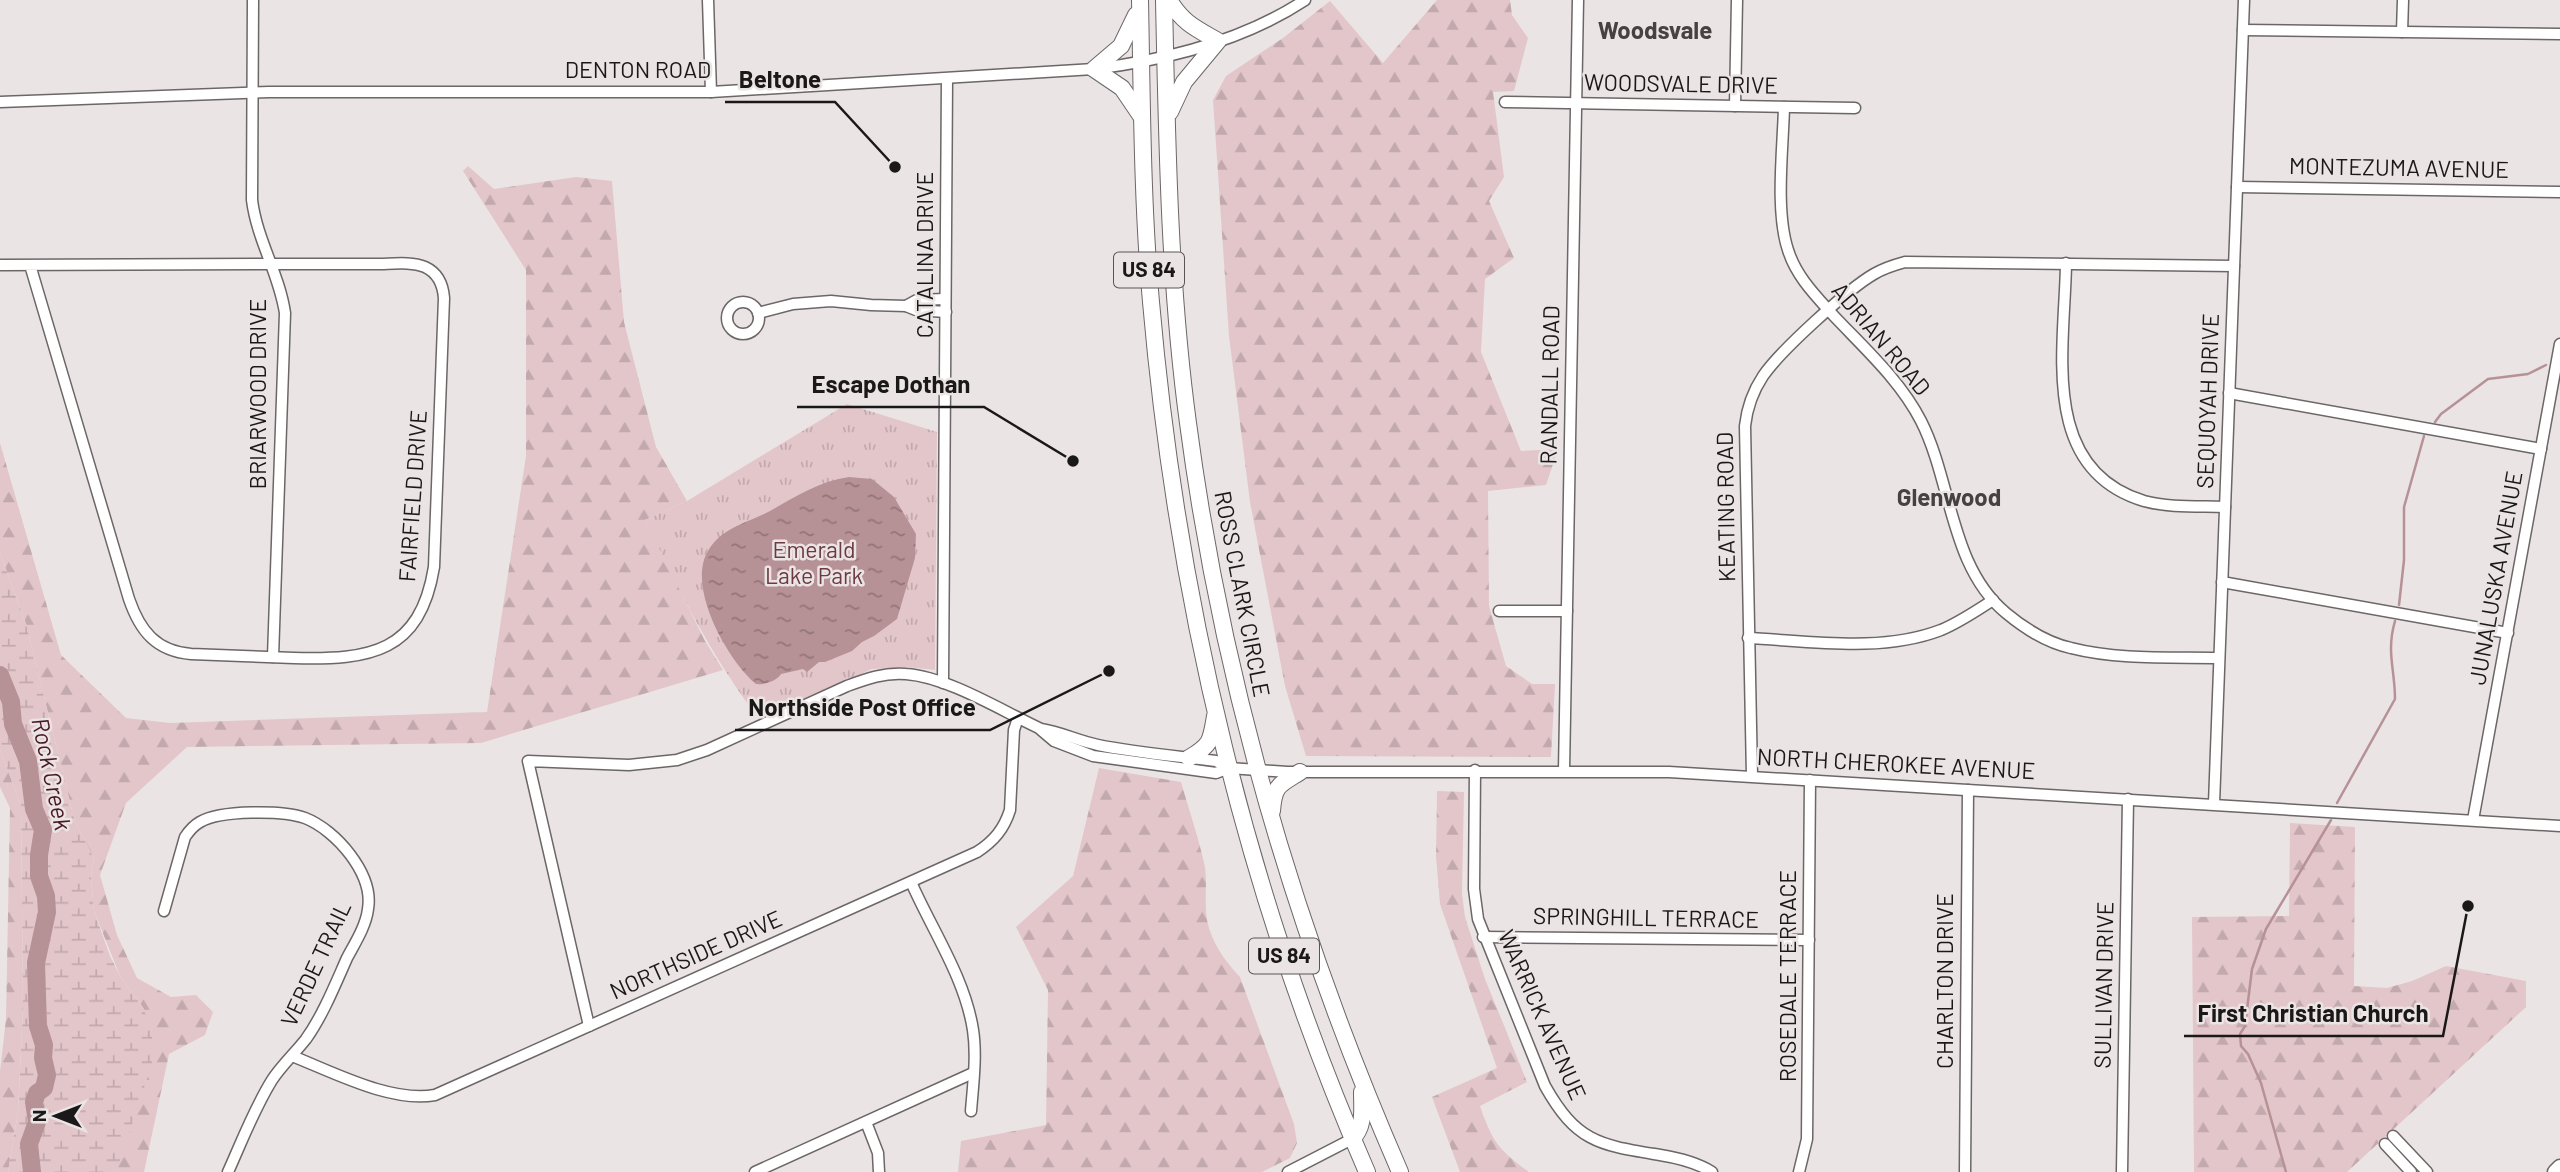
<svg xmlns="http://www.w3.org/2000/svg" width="2560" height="1172" font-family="Barlow,sans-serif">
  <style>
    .grass { fill: url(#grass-tufts) }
    .forest { fill: url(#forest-firs) }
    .wetland { fill: url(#wetland-marsh) }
    .water { fill: url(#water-ripples) }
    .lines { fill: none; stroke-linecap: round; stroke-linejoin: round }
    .stream { stroke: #b69196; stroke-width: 2.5 }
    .river { stroke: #b69196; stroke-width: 18 }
    .minor-casing { stroke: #6c6667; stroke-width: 13 }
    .major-casing { stroke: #6c6667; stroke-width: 17 }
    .highway-casing { stroke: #6c6667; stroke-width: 18 }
    .minor { stroke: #fff; stroke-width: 10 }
    .major { stroke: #fff; stroke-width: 14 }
    .highway { stroke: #fff; stroke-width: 16 }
    .labels { text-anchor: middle; stroke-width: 5; stroke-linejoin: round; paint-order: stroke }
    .shield { fill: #ebe4e5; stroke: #595556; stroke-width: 2 }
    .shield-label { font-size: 21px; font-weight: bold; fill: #1a1818 }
    .street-label { font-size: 23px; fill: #1a1818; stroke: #ebe4e5 }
    .park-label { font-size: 23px; fill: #6d3942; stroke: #ebe4e5 }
    .neighbourhood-label { font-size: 24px; font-weight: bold; fill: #464142; stroke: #ebe4e5 }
    .water-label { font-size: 24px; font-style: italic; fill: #491823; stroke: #ebe4e5 }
    .leader { fill: none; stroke: #1a1818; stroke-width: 2.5 }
    .callout-dot { fill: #1a1818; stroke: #ebe4e5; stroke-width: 2.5 }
    .callout-label { font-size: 24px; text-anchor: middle; font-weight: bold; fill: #1a1818; stroke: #ebe4e5; stroke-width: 5; stroke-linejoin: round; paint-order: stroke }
  </style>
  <defs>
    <pattern id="grass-tufts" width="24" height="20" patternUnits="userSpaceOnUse" patternTransform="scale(1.75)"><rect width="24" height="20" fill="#e3c6ca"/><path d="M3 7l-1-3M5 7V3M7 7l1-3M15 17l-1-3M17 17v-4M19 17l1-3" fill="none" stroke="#c2a9ad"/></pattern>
    <pattern id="forest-firs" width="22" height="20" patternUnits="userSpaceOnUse" patternTransform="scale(1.75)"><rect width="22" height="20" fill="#e3c6ca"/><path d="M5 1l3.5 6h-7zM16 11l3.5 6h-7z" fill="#c2a9ad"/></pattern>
    <pattern id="wetland-marsh" width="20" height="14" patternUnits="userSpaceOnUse" patternTransform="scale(1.75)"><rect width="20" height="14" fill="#e3c6ca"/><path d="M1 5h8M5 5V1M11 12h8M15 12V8" fill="none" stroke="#c2a9ad"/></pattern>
    <pattern id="water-ripples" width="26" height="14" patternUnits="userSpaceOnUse" patternTransform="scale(1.75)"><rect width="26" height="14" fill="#b69196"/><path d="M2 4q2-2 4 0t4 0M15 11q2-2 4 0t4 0" fill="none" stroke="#937579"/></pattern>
  </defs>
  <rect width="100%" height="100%" fill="#ebe4e5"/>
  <path class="grass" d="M 847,404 L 937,432 L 935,670 L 908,667 L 872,669 L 778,713 L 759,719 C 711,656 679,591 645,520 L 687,501 Z"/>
  <g class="forest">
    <polygon points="1437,0 1510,0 1512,15 1528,38 1514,91 1493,92 1504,177 1489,201 1514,258 1485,279 1481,352 1521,451 1558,449 1546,485 1488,491 1489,606 1506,666 1532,684 1555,684 1551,757 1306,756 1285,686 1250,502 1229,336 1213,100 1226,76 1283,38 1330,1 1383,63"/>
    <polygon points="468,166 494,189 576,177 612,181 624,322 656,447 687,501 645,520 705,641 723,670 481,743 187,747 126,803 100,875 117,935 137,978 171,997 196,995 213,1012 205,1035 169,1054 144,1172 116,1172 144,1009 120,976 94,911 91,877 94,858 75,822 26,624 0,553 0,443 61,655 126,718 170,723 487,712 526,456 526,270 463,171"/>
    <polygon points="0,750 21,805 23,1009 18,1112 8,1172 0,1172 0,1071 6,1019 10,808 0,787"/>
    <path d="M 1099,768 L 1181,782 C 1189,810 1199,839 1205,867 C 1207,882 1205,896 1206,910 C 1207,936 1223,959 1240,977 L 1294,1124 L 1297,1143 L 1290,1158 L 1262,1172 L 958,1172 L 961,1141 L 1046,1125 L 1048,990 L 1016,927 L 1073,876 Z"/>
    <path d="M 1437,791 L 1464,792 L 1462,894 L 1465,917 L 1485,979 L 1527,1082 L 1480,1106 C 1493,1143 1498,1149 1529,1172 L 1460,1172 L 1432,1097 L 1497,1068 L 1440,904 L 1436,856 Z"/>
    <polygon points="2290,823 2355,827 2354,986 2387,988 2412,981 2446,966 2526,981 2526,1007 2347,1172 2194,1172 2192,917 2289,916"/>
  </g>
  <polygon class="wetland" points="0,553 26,624 75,822 94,858 91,877 94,911 110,956 120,976 144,1009 152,1036 152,1064 116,1172 8,1172 18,1112 23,1009 21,805 0,750"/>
  <path class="water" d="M 849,477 L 872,479 L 894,497 L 916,534 L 915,558 L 897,619 L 874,636 L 862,642 L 852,651 L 825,662 L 819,662 L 807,672 L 803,669 L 781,674 C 777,681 764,685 756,684 C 728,661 686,587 708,551 C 722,527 748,523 770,511 C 795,497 820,481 849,477 Z"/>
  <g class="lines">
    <g class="stream">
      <polyline points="2435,422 2441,414 2488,379 2528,374 2546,365"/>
      <polyline points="2399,605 2404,560 2404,507 2424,436"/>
      <path d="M 2337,803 L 2395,699 C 2395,669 2386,652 2395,621"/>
      <polyline points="2286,1172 2261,1083 2248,1054 2241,1046 2240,1034 2245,1026 2252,969 2266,929 2331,820"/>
    </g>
    <polyline class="river" points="0,675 11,702 13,724 28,761 34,809 43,830 39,855 39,876 46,896 47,912 36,963 38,1026 44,1045 43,1058 47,1075 44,1088 37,1093 34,1102 37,1122 29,1144 32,1172"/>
    <defs>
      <g id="minor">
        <path d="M 253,0 L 252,200 C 257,240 279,273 285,313 L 273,657"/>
        <polyline points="708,0 711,92"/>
        <polyline points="2243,30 2560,34"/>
        <polyline points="2402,32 2403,0"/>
        <path d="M 0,102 L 269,92 L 711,92 L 1094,69 C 1166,60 1243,41 1305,0"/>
        <polyline points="1505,102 1855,108"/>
        <polyline points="1735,106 1737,0"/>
        <path d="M 1784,107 C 1783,149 1775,211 1788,250 C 1796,276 1815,295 1833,315 C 1864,348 1900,380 1921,421 C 1952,482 1950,567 2006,613 C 2024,628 2048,643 2071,648 C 2118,660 2171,657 2219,658"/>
        <polyline points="2237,187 2560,192"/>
        <path d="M 2066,263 C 2065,347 2038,469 2144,501 C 2170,508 2199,506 2225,507"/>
        <path d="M 0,265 C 87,265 174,265 261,264 C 300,264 338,264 376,264 C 391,264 411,261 425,267 C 438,273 443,285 444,298 L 434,567 C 420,653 370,660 294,658 C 260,657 225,655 191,654 C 156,651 140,631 129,599 L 30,265"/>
        <circle cx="743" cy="318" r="16"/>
        <polyline points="906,306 917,300 945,299"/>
        <polyline points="758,313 793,304 831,301 871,305 906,306 916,310 946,312"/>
        <polyline points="2229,393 2541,449"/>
        <polyline points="2222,582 2508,633"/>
        <polyline points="1499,611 1567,611"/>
        <path d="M 1748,638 C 1811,641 1881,653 1941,630 C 1960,622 1976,611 1993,600"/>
        <polyline points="943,683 947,79"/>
        <polyline points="1041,730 1054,741 1093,756 1216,773 1229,768"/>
        <path d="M 1475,770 L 1474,889 L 1478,919 L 1545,1086 C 1577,1143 1600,1145 1660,1155 C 1679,1158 1696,1162 1712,1172"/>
        <polyline points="1564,771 1578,0"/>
        <path d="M 1752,776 L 1745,426 C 1747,408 1753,391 1763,376 C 1780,351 1848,289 1874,274 C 1884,268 1894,265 1905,262 L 2234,266"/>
        <polyline points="2214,804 2244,0"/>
        <polyline points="2473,820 2560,344"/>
        <path d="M 911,882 C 932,930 965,978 973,1030 C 977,1056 973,1085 971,1111"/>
        <path d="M 164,911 L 185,837 C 189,831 193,826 200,822 C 220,810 283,810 305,818 C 336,830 374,874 368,909 C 366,926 355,943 347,958 C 335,985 323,1015 306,1039 C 295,1053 281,1066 272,1080 C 254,1109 242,1141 228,1172"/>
        <polyline points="1483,937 1809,940"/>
        <path d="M 589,1026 L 528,761 L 629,765 L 677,760 L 707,750 L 847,686 C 866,679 885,672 906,674 C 948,677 1002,711 1041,729 C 1061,732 1078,741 1098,745 C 1137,753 1177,756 1216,761 L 1229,768 L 1287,772 L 1669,772 L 2560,826"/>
        <path d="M 292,1056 C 333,1072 391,1103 435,1095 L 977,852 C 994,841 1004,829 1010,810 L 1014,730 L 1018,718"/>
        <polyline points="866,1122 878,1153 879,1172"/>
        <polyline points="2393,1136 2427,1172"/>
        <polyline points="2385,1144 2411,1172"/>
        <polyline points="755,1172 973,1073"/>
        <polyline points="1288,1172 1352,1139"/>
        <polyline points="1799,1172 1807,1139 1810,780"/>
        <polyline points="1965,1172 1968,790"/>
        <polyline points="2122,1172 2128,799"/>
      </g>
      <polyline id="major" points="2555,1172 2560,1167"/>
      <g id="highway">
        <path d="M 1140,0 C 1142,101 1142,202 1151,302 C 1177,601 1247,897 1367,1172"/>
        <path d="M 1164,0 C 1167,141 1169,283 1188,423 C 1222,682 1296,933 1400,1172"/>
        <path d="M 1169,0 C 1183,23 1195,28 1218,41 L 1184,82 L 1170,112"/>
        <polyline points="1136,15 1121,46 1094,69 1122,88 1141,116"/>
        <path d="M 1189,758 C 1211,745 1211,741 1215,716"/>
        <path d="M 1272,811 C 1274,785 1279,785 1300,772"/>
        <path d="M 1352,1139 C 1365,1126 1362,1110 1362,1092"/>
      </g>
    </defs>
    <use href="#minor" class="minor-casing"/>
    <use href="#major" class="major-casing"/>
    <use href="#highway" class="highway-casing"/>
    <use href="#minor" class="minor"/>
    <use href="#major" class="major"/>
    <use href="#highway" class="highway"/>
  </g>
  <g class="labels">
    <g class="shield">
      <rect x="1114" y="252.5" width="70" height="35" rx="5"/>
      <rect x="1249" y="938.5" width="70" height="35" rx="5"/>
    </g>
    <g class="shield-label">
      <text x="1149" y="277">US 84</text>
      <text x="1284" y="963">US 84</text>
    </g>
    <g class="street-label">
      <text x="638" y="78">DENTON ROAD</text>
      <text transform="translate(1681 84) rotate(1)" y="8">WOODSVALE DRIVE</text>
      <text transform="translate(2399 168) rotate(1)" y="8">MONTEZUMA AVENUE</text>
      <text transform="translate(925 255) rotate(-90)" y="8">CATALINA DRIVE</text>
      <text transform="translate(1881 339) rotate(50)" y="8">ADRIAN ROAD</text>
      <text transform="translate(1550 385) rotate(-89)" y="8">RANDALL ROAD</text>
      <text transform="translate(258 394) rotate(-90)" y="8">BRIARWOOD DRIVE</text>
      <text transform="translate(2208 401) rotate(-88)" y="8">SEQUOYAH DRIVE</text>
      <text transform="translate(413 496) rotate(-86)" y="8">FAIRFIELD DRIVE</text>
      <text transform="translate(1726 507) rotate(-91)" y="8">KEATING ROAD</text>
      <text transform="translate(2496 578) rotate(-80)" y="8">JUNALUSKA AVENUE</text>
      <text transform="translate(1242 594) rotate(79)" y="8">ROSS CLARK CIRCLE</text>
      <text transform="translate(1896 764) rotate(3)" y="8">NORTH CHEROKEE AVENUE</text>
      <text transform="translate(1646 918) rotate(1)" y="8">SPRINGHILL TERRACE</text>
      <text transform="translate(696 955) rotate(-24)" y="8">NORTHSIDE DRIVE</text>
      <text transform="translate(316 964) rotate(-65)" y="8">VERDE TRAIL</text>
      <text transform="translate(1788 976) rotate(-90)" y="8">ROSEDALE TERRACE</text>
      <text transform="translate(1945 981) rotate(-90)" y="8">CHARLTON DRIVE</text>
      <text transform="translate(2104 985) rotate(-89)" y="8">SULLIVAN DRIVE</text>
      <text transform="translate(1542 1015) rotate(66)" y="8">WARRICK AVENUE</text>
    </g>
    <g class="park-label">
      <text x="814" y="558">Emerald<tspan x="814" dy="26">Lake Park</tspan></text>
    </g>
    <g class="neighbourhood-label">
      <text x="1655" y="39">Woodsvale</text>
      <text x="1949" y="506">Glenwood</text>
    </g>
    <g class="water-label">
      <text transform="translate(51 774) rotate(78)" y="8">Rock Creek</text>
    </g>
  </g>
  <path class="leader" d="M895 167L835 102H725M1073 461L984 407H797M1109 671L990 730H735M2468 906L2443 1036H2184"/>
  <g class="callout-dot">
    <circle cx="895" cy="167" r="7"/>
    <circle cx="1073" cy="461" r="7"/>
    <circle cx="1109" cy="671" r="7"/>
    <circle cx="2468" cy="906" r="7"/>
  </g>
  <g class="callout-label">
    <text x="780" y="88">Beltone</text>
    <text x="891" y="393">Escape Dothan</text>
    <text x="862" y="716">Northside Post Office</text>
    <text x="2313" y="1022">First Christian Church</text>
  </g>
  <g transform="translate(56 1116) rotate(270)" stroke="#ebe4e5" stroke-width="5" paint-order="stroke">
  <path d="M0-5L12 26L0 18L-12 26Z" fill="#1a1818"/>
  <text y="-10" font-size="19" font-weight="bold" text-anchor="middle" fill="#1a1818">N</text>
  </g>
</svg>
